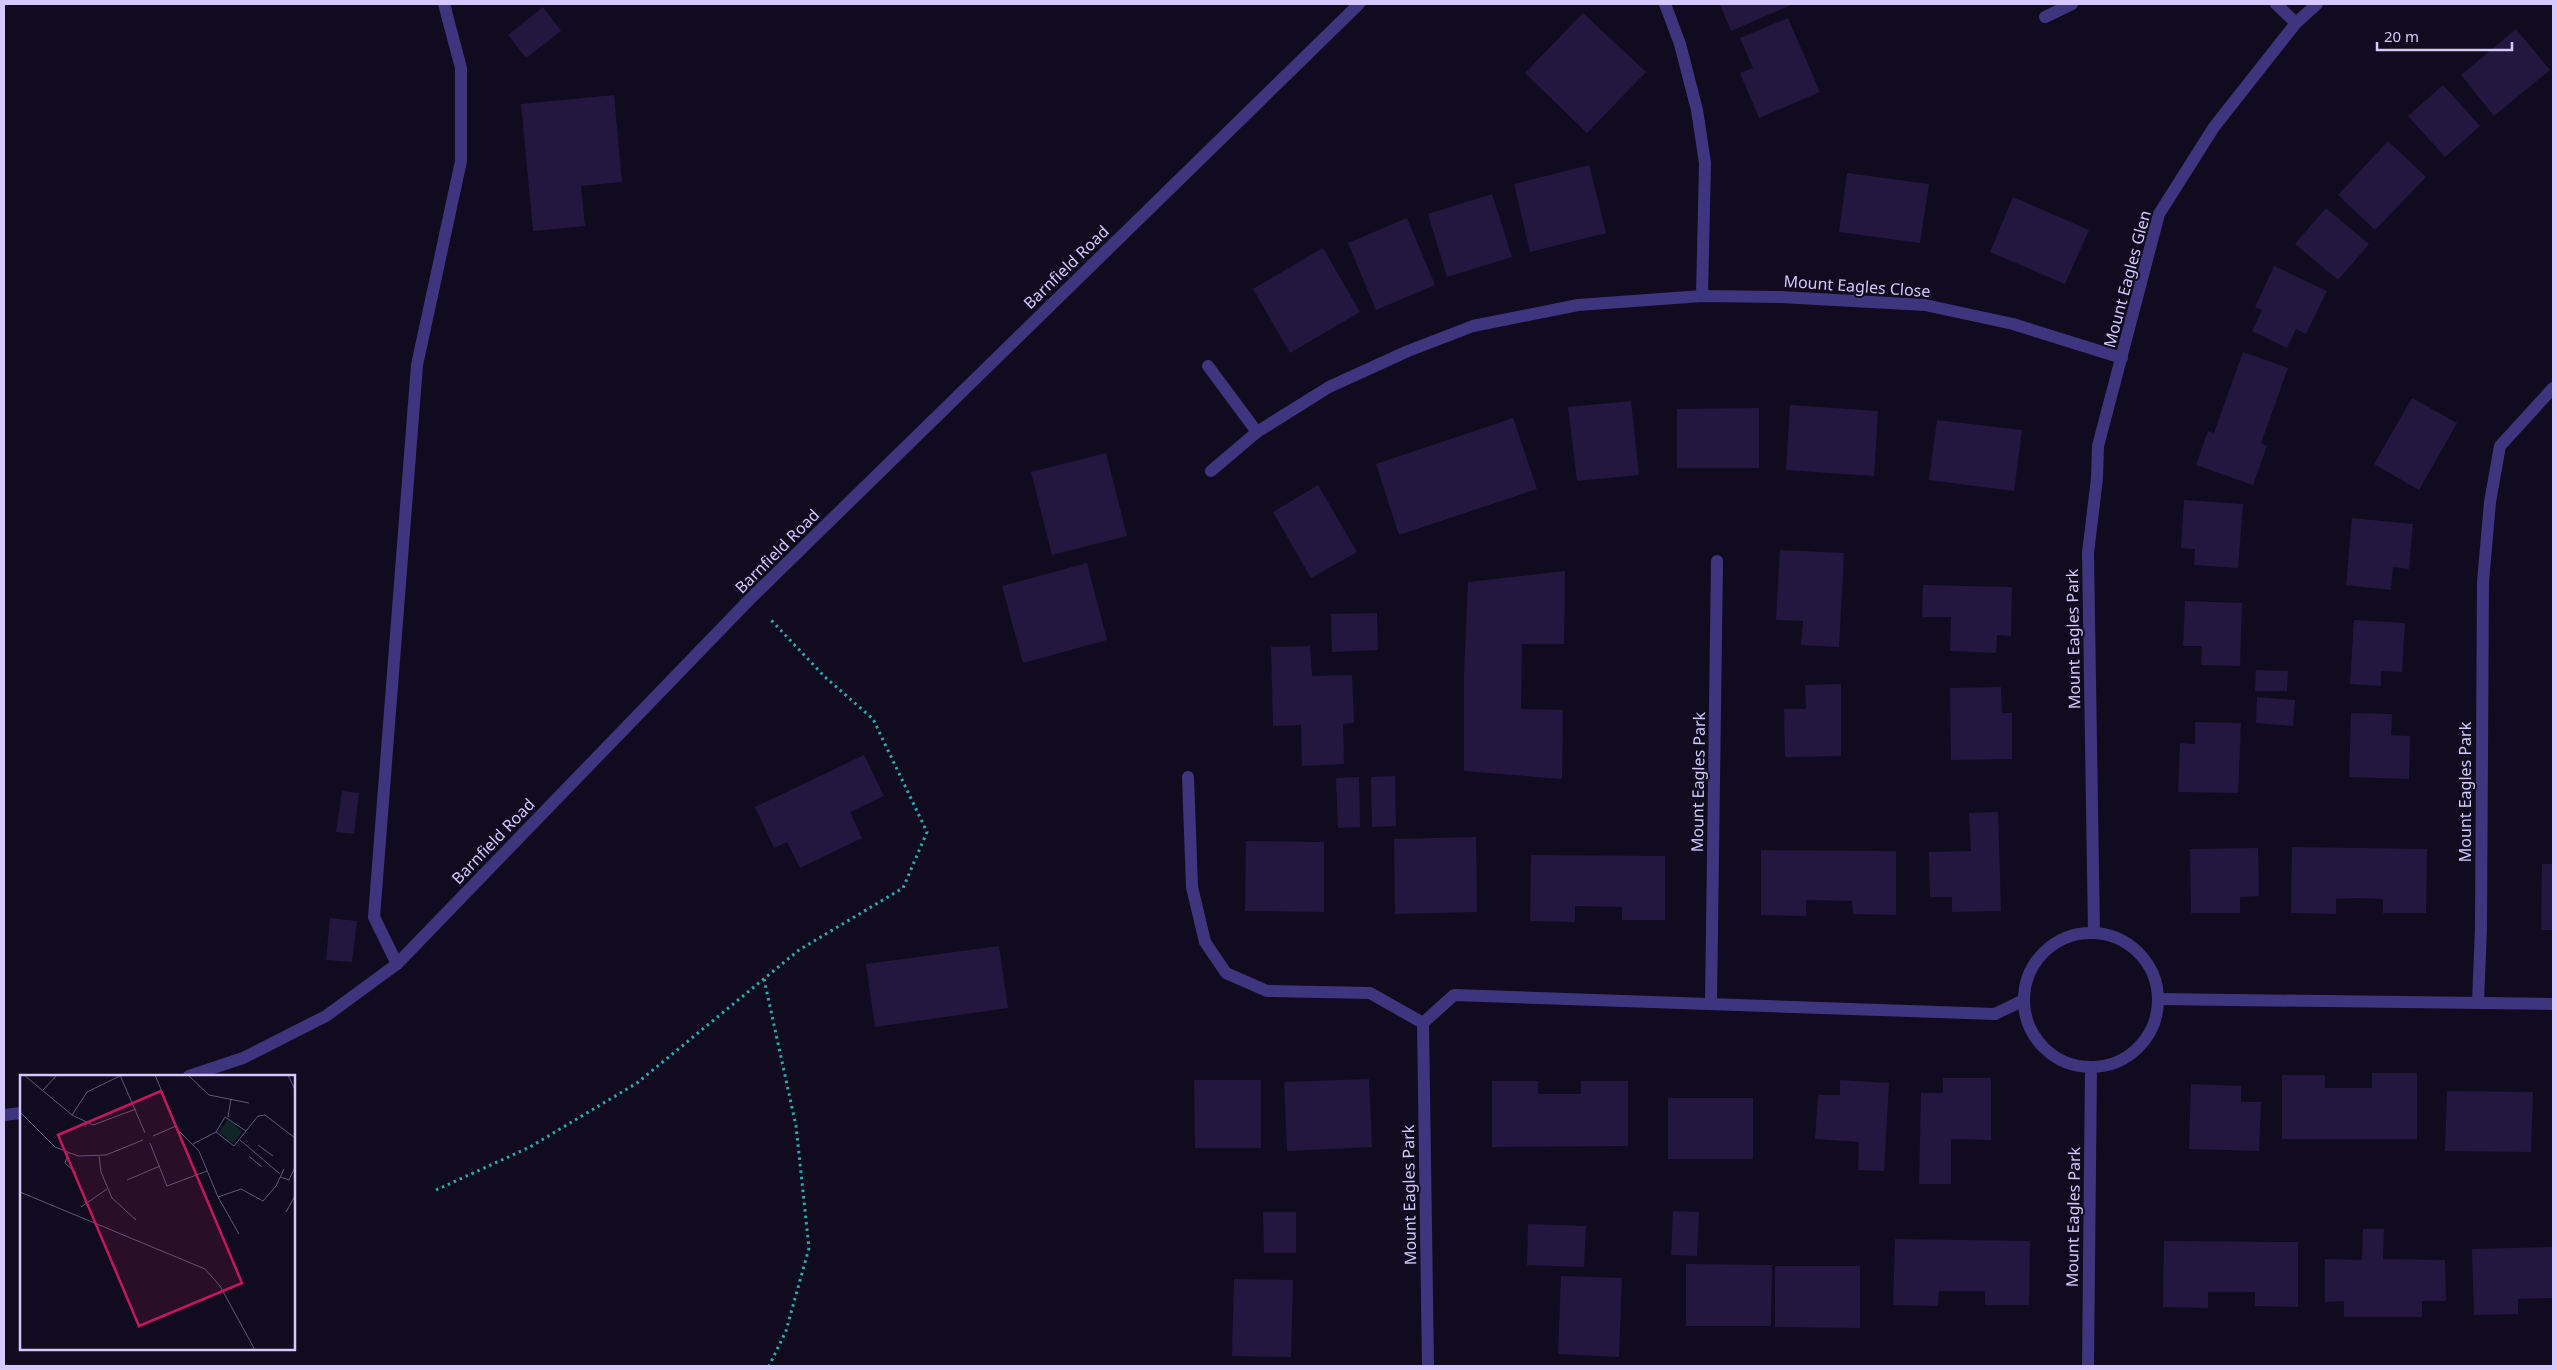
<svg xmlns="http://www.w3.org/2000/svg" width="2557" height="1370" font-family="'Noto Sans',sans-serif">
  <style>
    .building { fill: #23173f }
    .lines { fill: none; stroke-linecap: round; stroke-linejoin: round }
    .path { stroke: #2aabb2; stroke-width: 3; stroke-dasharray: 2.5 4; stroke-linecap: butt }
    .lane { stroke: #3f357e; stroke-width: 12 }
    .street { stroke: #3f357e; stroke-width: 12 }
    .labels { text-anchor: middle; stroke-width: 4; stroke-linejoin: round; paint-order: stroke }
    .street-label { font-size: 16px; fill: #d4c8ff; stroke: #100b1e }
    .inset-road { fill: none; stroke: #5e5778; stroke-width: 1 }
    .view { fill: #c2185b; fill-opacity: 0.15; stroke: #c2185b; stroke-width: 2.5 }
    .inset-edge { fill: none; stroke: #d4c8ff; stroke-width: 2.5 }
  </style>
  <rect width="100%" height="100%" fill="#100b1e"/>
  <g class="building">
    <polygon points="1720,4 1790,4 1791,5 1731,31"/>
    <polygon points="543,7 561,31 526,58 508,35"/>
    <polygon points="1583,13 1646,72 1587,133 1525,73"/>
    <polygon points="1788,18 1820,92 1759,118 1740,73 1753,68 1740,38"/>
    <polygon points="2516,29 2550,70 2494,116 2461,75"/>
    <polygon points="2443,85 2480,126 2445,157 2408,116"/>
    <polygon points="614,95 622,182 581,186 585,226 533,231 521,104"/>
    <polygon points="2388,141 2426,177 2375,230 2338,195"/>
    <polygon points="1589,165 1606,233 1530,252 1514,184"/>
    <polygon points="1847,173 1929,184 1920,243 1839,232"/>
    <polygon points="1492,194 1512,257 1447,277 1428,214"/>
    <polygon points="2013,197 2089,230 2065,284 1990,252"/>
    <polygon points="2326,208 2369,244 2338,280 2295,244"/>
    <polygon points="1407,218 1435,285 1376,310 1348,243"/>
    <polygon points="1323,248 1360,312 1290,353 1253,289"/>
    <polygon points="2274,266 2327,291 2306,334 2296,329 2287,348 2252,331 2262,310 2255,307"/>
    <polygon points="2243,352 2288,368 2261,443 2267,446 2253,485 2196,465 2208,431 2214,433"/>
    <polygon points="2412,398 2457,423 2419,490 2374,464"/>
    <polygon points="1631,401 1639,475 1577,481 1568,407"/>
    <polygon points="1790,405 1878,411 1874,476 1786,470"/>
    <polygon points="1759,408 1759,468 1677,468 1677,409"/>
    <polygon points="1513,418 1537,489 1399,535 1376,464"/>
    <polygon points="1937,420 2022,430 2014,491 1929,480"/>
    <polygon points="1106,453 1127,536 1052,555 1031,472"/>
    <polygon points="1318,485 1357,552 1311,578 1273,512"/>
    <polygon points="2184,500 2243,504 2238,568 2194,565 2195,549 2181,548"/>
    <polygon points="2352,518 2413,524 2409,569 2393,567 2391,590 2346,585"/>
    <polygon points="1780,550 1844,553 1839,647 1801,645 1803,621 1776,620"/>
    <polygon points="1087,563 1107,640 1023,663 1002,586"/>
    <polygon points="1565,571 1564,644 1522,644 1521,709 1563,710 1562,779 1464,771 1464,673 1468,582"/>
    <polygon points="1923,585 2012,587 2011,636 1997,635 1996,653 1950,651 1951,617 1922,617"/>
    <polygon points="2185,601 2242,603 2240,666 2201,665 2202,646 2183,646"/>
    <polygon points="1377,613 1378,650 1332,652 1331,614"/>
    <polygon points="2354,620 2405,623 2402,672 2381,671 2381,686 2350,684"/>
    <polygon points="1310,646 1312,676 1352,675 1354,723 1343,724 1344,764 1302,766 1301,725 1273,726 1271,647"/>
    <polygon points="2256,670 2288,671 2287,691 2255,691"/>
    <polygon points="1841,684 1841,756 1785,757 1784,709 1806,709 1805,685"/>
    <polygon points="2001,687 2002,713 2012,713 2012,759 1951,760 1950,688"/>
    <polygon points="2257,697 2295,700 2293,726 2256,723"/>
    <polygon points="2351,713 2392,714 2391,735 2410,736 2409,779 2349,777"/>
    <polygon points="2195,722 2241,723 2238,793 2178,792 2180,743 2195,744"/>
    <polygon points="864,755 884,796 850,812 862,838 800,868 787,842 774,848 755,807"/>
    <polygon points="1395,776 1396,826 1372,827 1371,777"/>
    <polygon points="1359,777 1360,827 1338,828 1336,778"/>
    <polygon points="342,791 359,793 354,834 336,832"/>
    <polygon points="1998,812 2001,911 1952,912 1952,897 1930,897 1929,852 1971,851 1969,813"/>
    <polygon points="1476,837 1477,912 1395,914 1394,839"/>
    <polygon points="1246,841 1324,842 1324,912 1245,911"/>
    <polygon points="2292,847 2427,849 2426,913 2383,913 2383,899 2358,898 2336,899 2336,914 2291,913"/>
    <polygon points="2258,848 2259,896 2240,897 2240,913 2191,913 2190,849"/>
    <polygon points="1761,850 1896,851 1896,915 1853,914 1852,901 1806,900 1806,916 1761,915"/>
    <polygon points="1531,855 1665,856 1665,920 1622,920 1622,907 1575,906 1575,922 1530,921"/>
    <polygon points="2542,864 2553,864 2553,930 2541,930"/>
    <polygon points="330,918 357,921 352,962 326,960"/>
    <polygon points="999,946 1008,1008 875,1027 866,964"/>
    <polygon points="2372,1073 2417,1073 2417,1139 2282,1139 2282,1075 2325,1075 2325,1088 2372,1088"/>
    <polygon points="1943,1078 1991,1078 1991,1140 1951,1139 1951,1184 1919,1184 1921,1093 1943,1093"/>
    <polygon points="1369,1079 1372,1147 1287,1151 1284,1082"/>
    <polygon points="1194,1080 1261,1080 1261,1148 1195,1148"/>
    <polygon points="1840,1080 1889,1083 1884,1171 1858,1170 1859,1142 1815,1139 1818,1095 1840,1095"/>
    <polygon points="1492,1081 1538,1081 1538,1094 1581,1094 1581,1081 1628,1081 1628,1146 1492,1147"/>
    <polygon points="2191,1084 2241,1086 2241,1102 2261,1102 2259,1151 2189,1149"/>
    <polygon points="2447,1091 2533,1092 2531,1152 2445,1151"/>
    <rect x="1668" y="1098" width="85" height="61"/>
    <polygon points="1673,1211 1699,1212 1697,1256 1671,1255"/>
    <polygon points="1263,1212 1296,1212 1296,1253 1264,1253"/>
    <polygon points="1528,1224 1586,1226 1584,1267 1527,1265"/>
    <polygon points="2363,1229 2384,1229 2383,1259 2445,1260 2446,1301 2422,1301 2422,1317 2344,1317 2344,1301 2325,1302 2325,1259 2362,1260"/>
    <polygon points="1895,1239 2030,1241 2029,1305 1985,1305 1985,1291 1939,1291 1938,1306 1893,1305"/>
    <polygon points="2164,1241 2298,1242 2298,1307 2255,1306 2255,1292 2208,1292 2208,1308 2163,1307"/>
    <polygon points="2553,1247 2553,1298 2518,1299 2518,1314 2474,1315 2472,1249"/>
    <polygon points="1686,1264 1772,1265 1771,1326 1686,1326"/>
    <polygon points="1775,1266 1860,1266 1860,1328 1775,1327"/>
    <polygon points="1561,1276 1622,1278 1619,1357 1558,1354"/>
    <polygon points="1234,1279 1293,1280 1291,1357 1232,1356"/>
  </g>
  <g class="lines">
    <g class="path">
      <polyline points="764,979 796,1126 809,1248 786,1331 769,1366"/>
      <polyline points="436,1190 530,1147 637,1083 799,950 903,888 927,832 873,719 825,677 771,620"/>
    </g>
    <g class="lane">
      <polyline points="1188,777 1192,887 1205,942 1226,973 1267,991 1370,993 1423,1023"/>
      <polyline points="397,964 374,917 417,365 461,161 461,68 444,4"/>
    </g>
    <g class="street">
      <polyline points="1665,4 1680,44 1697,110 1705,163 1702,296"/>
      <polyline points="2276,4 2296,23"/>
      <polyline points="2045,17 2072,4"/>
      <polyline points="1208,366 1257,432"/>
      <polyline points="1211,471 1257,432 1329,387 1408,351 1473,326 1578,305 1702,296 1781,297 1925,305 2013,324 2122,358"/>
      <polyline points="2094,933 2088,553 2097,478 2098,446 2159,214 2214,127 2296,23 2317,4"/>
      <circle cx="2091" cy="1000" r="67"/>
      <polyline points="2159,999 2553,1004"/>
      <polyline points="2478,1002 2481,928 2483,582 2490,502 2500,446 2553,388"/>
      <polyline points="1711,1003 1717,561"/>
      <polyline points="189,1076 243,1058 326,1016 397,964 750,599 1359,4"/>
      <polyline points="4,1115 21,1113"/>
      <polyline points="1428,1366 1423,1023 1454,995 1995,1014 2024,1000"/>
      <polyline points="2088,1366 2091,1068"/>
    </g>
  </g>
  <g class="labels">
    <g class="street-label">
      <text transform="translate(1066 267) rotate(-44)" y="6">Barnfield Road</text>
      <text transform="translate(2127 279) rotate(-75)" y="6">Mount Eagles Glen</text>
      <text transform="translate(1857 286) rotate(4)" y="6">Mount Eagles Close</text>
      <text transform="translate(777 551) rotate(-45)" y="6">Barnfield Road</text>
      <text transform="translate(2073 639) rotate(-91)" y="6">Mount Eagles Park</text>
      <text transform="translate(1698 782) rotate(-89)" y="6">Mount Eagles Park</text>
      <text transform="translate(2465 792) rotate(-90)" y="6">Mount Eagles Park</text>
      <text transform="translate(493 841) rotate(-46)" y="6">Barnfield Road</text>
      <text transform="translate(1409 1195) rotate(-91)" y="6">Mount Eagles Park</text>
      <text transform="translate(2073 1217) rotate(-89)" y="6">Mount Eagles Park</text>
    </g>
  </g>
  <g transform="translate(20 1075)">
    <rect width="275" height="275" fill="#100b1e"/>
    <path d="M 208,44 L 222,57 L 213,68 L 199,57 Z" fill="#0e2628"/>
    <path class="inset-road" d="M 4,0 L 52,40 L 73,50 L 116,34M 100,0 L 125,58M 135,0 L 158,55 L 179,76 L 198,122 L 219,159M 168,0 L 189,20 L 229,28M 268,0 L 275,15M 23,15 L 37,0M 0,37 L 35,72 L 58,81 L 86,80 L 123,65M 52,40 L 67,17 L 102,0M 205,42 L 226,56 L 214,71 L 196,57 ZM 208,42 L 211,24M 226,56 L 238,41 L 245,40 L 275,63M 133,61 L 156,51M 220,65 L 260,99M 130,68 L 147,111 L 187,96M 173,69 L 196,57M 238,70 L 253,81M 48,78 L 45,88 L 56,98M 79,81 L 81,97 L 92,123 L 116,145M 229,81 L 242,92M 260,102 L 269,105 L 275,92M 107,105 L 140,91M 0,117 L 185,194 L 200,211 L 235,275M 198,122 L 221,114 L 243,126 L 256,111 L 264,94M 61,132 L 87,114M 266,137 L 275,121"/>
    <path class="view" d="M 141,16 L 222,208 L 119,251 L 38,60 Z"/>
    <rect width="275" height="275" class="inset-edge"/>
  </g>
  <rect width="2557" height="1370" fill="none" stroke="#d4c8ff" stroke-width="10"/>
  <path d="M2377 42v8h135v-8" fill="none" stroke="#d4c8ff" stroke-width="2.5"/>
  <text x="2384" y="42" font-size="15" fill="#d4c8ff" stroke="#100b1e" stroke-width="4" paint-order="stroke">20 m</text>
</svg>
